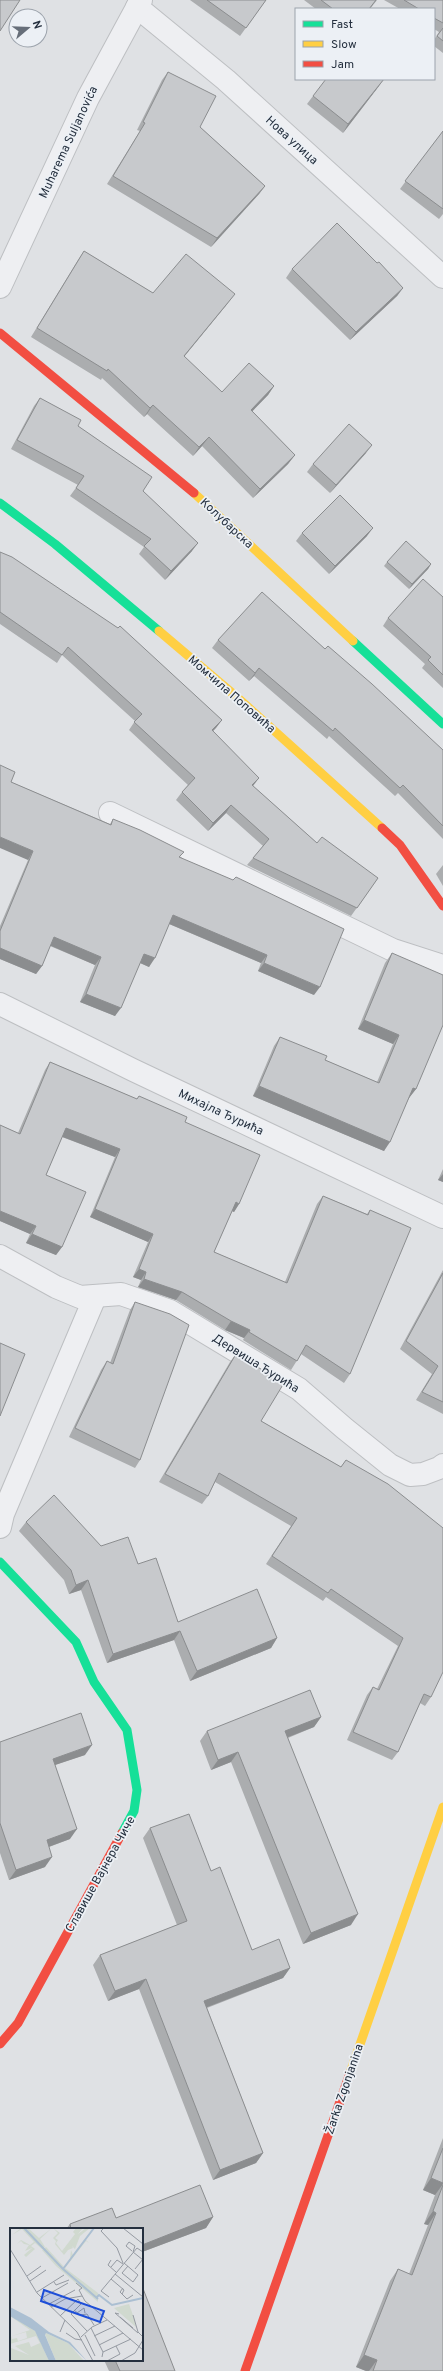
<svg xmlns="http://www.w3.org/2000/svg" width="443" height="2371" font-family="Overpass,sans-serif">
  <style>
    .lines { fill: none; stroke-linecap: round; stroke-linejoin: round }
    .street-casing { stroke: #bdbfc2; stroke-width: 24 }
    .street { stroke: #eeeff2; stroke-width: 22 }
    .fast { stroke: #16e098; stroke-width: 9 }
    .slow { stroke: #ffcf43; stroke-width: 9 }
    .jam { stroke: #f24e42; stroke-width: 9 }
    .wall { fill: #abadaf }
    .shaded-wall { fill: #8b8d8f }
    .building { fill: #c7c9cc; stroke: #8b8d8f }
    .labels { text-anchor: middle; stroke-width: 3.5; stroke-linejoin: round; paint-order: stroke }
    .street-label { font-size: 12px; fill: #25303f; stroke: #ecf0f5 }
    .inset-river { fill: none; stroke: #abbfd2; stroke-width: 2 }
    .inset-road { fill: none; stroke: #959aa2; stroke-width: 1 }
    .view { fill: #1d4ed8; fill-opacity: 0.15; stroke: #1d4ed8; stroke-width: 2 }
    .inset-edge { fill: none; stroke: #25303f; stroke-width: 2 }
  </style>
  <rect width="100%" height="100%" fill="#dfe1e4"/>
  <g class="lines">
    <defs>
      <g id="street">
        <polyline points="137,7 226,80 443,277"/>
        <polyline points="0,287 88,98 141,0"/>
        <polyline points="110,813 393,950 443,966"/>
        <polyline points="0,1004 133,1070 443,1217"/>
        <polyline points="0,1256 56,1287 80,1297 121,1294 170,1311 299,1389 344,1428 390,1465 410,1475 423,1474 439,1468 443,1465"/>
        <polyline points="0,1527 3,1514 95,1297"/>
      </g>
    </defs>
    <use href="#street" class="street-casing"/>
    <use href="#street" class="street"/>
    <g class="fast">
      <polyline points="0,503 55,544 159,631"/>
      <polyline points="353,641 443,724"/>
      <polyline points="0,1562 76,1642 94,1682 127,1730 137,1790 134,1811 122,1833"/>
    </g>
    <g class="slow">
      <polyline points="194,493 353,641"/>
      <polyline points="159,631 238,698 382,828"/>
      <polyline points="350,2073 443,1807"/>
    </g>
    <g class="jam">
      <polyline points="0,333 194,493"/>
      <polyline points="382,828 400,845 443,906"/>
      <polyline points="0,2044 18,2023 122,1833"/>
      <polyline points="245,2371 350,2073"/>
    </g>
  </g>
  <g class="wall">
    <polygon points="190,0 266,0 240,36"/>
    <polygon points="304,0 377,0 370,9 316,9"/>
    <polygon points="384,0 443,0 443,53 434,46 434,40 439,32 434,29 434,9 400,9"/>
    <polygon points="168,72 200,127 265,186 259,194 211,247 107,184 140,131 137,130 162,80"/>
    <polygon points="379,86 343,133 307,104 313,96"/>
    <polygon points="443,131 443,214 439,219 400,189"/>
    <polygon points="84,251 153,293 228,303 184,357 222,392 274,386 268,395 252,411 295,455 288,464 253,498 202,446 193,456 147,414 144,417 102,378 101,380 31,337 78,260"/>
    <polygon points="377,263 403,288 397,296 350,340 286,278 292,269"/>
    <polygon points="40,398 78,426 143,491 192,551 165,580 139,554 144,547 70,496 78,485 11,449 34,406"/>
    <polygon points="366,453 330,493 307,472 313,464"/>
    <polygon points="302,533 367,536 329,574 296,541"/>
    <polygon points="0,552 222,720 213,731 253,786 317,843 378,878 351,916 247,865 253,858 263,846 226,813 208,831 176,800 182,792 188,785 129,730 135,721 62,655 57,663 0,624"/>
    <polygon points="387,562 431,564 428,569 409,589 384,566"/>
    <polygon points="443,597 443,688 422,668 425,664 383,626 388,618"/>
    <polygon points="218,640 325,649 443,750 443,839 398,793 395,796 329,736 327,739 254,676 249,681 212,648"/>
    <polygon points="11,782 110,824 113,819 181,857 314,995 258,971 261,963 169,924 149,967 140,963 115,1016 80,1002 95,965 50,946 42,966 36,974 0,959 0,926 28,860"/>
    <polygon points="443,865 443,886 436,874"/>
    <polygon points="392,953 416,1089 409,1098 384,1151 253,1096 274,1046 280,1037 325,1060 377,1082 393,1044 358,1029 385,963"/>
    <polygon points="50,1062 137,1099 139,1096 185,1122 239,1204 234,1212 232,1211 214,1252 285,1282 317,1204 323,1196 367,1214 370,1210 350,1374 344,1383 301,1354 291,1370 243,1340 244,1338 225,1330 176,1300 138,1287 141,1280 133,1277 148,1242 90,1217 115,1157 62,1137 46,1175 62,1247 56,1255 26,1243 30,1234 0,1221 0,1125 18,1133 45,1070"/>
    <polygon points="443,1169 443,1182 438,1180"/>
    <polygon points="443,1270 443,1414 416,1400 432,1374 400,1349"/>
    <polygon points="135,1302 140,1460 135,1468 69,1437 101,1370 107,1361 110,1363 130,1310"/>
    <polygon points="236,1354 261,1421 341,1467 346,1460 431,1697 425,1706 420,1703 398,1752 392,1760 347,1740 367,1695 373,1687 377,1689 398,1646 326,1597 323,1601 266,1564 291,1526 215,1482 208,1496 202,1504 159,1482 230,1362"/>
    <polygon points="26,1522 101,1546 138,1564 178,1622 277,1638 271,1648 190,1681 174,1640 107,1663 81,1590 69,1594 64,1580 19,1531"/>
    <polygon points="321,1717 314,1727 288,1738 351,1925 303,1944 231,1762 211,1770 200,1741 207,1731"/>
    <polygon points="0,1742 85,1755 55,1765 70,1839 49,1847 45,1867 9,1880 0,1853"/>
    <polygon points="150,1828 211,1871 252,1950 290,1968 283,1978 207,2008 263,2153 256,2163 213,2180 139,1989 108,2001 93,1965 100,1955 177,1925 143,1838"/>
    <polygon points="443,2138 443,2371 366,2371 356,2367 390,2281 398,2269 409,2274 428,2225 424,2224 435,2195 423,2190"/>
    <polygon points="213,2217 206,2228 142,2252 142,2229 66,2229 70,2224"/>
    <polygon points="104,2360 142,2360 175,2371 109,2371"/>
  </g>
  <g class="shaded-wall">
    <polygon points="384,79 379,86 343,133 348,124"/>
    <polygon points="265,186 259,194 211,247 217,238"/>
    <polygon points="403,288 397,296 350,340 356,332"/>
    <polygon points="235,294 228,303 177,365 184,356"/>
    <polygon points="274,386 268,395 245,419 251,410"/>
    <polygon points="153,405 147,414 144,417 150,408"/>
    <polygon points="209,437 202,446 193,456 199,447"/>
    <polygon points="372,445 366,453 330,493 336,485"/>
    <polygon points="295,455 288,464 253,498 260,489"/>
    <polygon points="373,528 367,536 329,574 335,566"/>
    <polygon points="198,543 192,551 165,580 171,571"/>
    <polygon points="431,564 428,569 409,589 412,584"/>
    <polygon points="259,668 254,676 249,681 255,673"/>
    <polygon points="222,720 216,728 206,738 212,730"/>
    <polygon points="259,778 253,786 246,793 252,785"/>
    <polygon points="231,805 226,813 208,831 213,823"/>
    <polygon points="0,837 33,851 28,860 0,848"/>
    <polygon points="173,915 267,955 261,963 167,923"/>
    <polygon points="54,937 101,957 95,965 49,945"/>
    <polygon points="0,948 42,966 36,974 0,959"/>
    <polygon points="144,954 155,958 149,967 138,962"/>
    <polygon points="264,963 320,987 314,995 258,971"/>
    <polygon points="86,994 121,1008 115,1016 80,1002"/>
    <polygon points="364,1020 399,1035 393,1044 358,1029"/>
    <polygon points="259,1086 390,1142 384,1151 253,1096"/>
    <polygon points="413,1088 416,1089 409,1098 407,1097"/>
    <polygon points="66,1128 120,1149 115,1157 60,1136"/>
    <polygon points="443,1174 443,1182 438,1180"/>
    <polygon points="236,1202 239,1204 234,1212 230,1210"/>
    <polygon points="95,1209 153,1234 148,1242 90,1217"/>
    <polygon points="0,1211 36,1226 30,1234 0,1221"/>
    <polygon points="32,1234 62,1247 56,1255 26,1243"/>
    <polygon points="139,1269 146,1272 141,1280 133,1277"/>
    <polygon points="144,1279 182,1292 176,1300 138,1287"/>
    <polygon points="231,1321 250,1330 244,1338 225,1330"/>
    <polygon points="88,1580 81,1590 69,1594 76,1585"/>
    <polygon points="180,1631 174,1640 107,1663 113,1654"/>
    <polygon points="277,1638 271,1648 190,1681 197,1671"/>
    <polygon points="321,1717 314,1727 278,1741 285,1731"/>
    <polygon points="92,1745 85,1755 46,1768 53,1759"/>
    <polygon points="238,1752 231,1762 211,1770 218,1760"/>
    <polygon points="77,1829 70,1839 40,1850 47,1840"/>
    <polygon points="52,1857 45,1867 9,1880 16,1870"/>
    <polygon points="358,1914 351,1925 303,1944 311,1933"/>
    <polygon points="290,1968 283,1978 197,2011 204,2001"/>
    <polygon points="146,1979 139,1989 108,2001 115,1991"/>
    <polygon points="263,2153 256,2163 213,2180 220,2170"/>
    <polygon points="431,2178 443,2183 443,2184 435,2195 423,2190"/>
    <polygon points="433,2211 436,2213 428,2225 424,2224"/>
    <polygon points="213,2217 206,2228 142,2252 142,2245"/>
    <polygon points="364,2355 377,2360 369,2371 366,2371 356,2367"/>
  </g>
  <g class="building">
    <polygon points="0,0 20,0 0,31"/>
    <polygon points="207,0 266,0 246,28"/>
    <polygon points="321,0 376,0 369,9 333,9"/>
    <polygon points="404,0 443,0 443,23 434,18 434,9 419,9"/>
    <polygon points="443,28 443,41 437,36"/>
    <polygon points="168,72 216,96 200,127 265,186 217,238 113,176 145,123 143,122"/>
    <polygon points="326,79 384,79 348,124 313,96"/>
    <polygon points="443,131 443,209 405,181"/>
    <polygon points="337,223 377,263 379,262 403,288 356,332 292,269"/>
    <polygon points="84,251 153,293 186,254 235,294 184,356 222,392 249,363 274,386 251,410 295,455 260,489 209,437 199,447 153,405 150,408 108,369 107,371 37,328"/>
    <polygon points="40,398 81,420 78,426 152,477 143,491 198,543 171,571 144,546 151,539 76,488 84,476 17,440"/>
    <polygon points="349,424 372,445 336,485 313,464"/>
    <polygon points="340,495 373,528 335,566 302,533"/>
    <polygon points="406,541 431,564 412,584 387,562"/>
    <polygon points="0,552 12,557 118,628 120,626 222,720 212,730 259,778 252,785 317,843 322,837 378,878 357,908 253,858 269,839 231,805 213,823 182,792 195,778 134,722 142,714 68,647 62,655 0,612"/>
    <polygon points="423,579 443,597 443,675 428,660 431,657 388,618"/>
    <polygon points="262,592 325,649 328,646 372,684 443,750 443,826 403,785 400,788 335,728 333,731 259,668 255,673 218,640"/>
    <polygon points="0,765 15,772 11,782 111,825 113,819 140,830 184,852 179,857 233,880 236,877 344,929 320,987 264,963 267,955 173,915 155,958 144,954 121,1008 86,994 101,957 54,937 42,966 0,948 0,931 33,851 0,837"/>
    <polygon points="392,953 443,975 443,1025 416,1089 413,1088 390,1142 259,1086 280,1037 327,1056 325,1060 379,1083 399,1035 364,1020"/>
    <polygon points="50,1062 137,1099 139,1096 187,1117 185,1122 260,1155 239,1204 236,1202 214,1252 287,1283 323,1196 368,1215 370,1210 411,1228 350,1374 306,1345 297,1361 249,1332 250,1330 231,1321 182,1292 144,1279 146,1272 139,1269 153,1234 95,1209 120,1149 66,1128 46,1175 86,1192 62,1247 32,1234 36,1226 0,1211 0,1125 20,1134"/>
    <polygon points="443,1273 443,1402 422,1392 438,1366 406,1341"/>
    <polygon points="135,1302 170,1314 189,1325 140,1460 75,1428 107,1361 113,1364"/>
    <polygon points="0,1343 25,1354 0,1416"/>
    <polygon points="236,1354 284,1383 261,1421 341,1467 346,1460 388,1484 443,1528 443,1672 431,1697 424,1694 398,1752 353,1732 373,1687 379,1690 403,1638 331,1589 328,1593 272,1556 297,1518 219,1473 208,1496 165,1474"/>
    <polygon points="54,1495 101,1546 128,1537 138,1564 156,1558 178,1622 257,1589 277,1638 197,1671 180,1631 113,1654 88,1580 76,1585 71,1570 26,1522"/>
    <polygon points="310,1690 321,1717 285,1731 358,1914 311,1933 238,1752 218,1760 207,1731"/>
    <polygon points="81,1713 92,1745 53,1759 77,1829 47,1840 52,1857 16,1870 0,1823 0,1742"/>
    <polygon points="189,1814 211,1871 220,1867 252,1950 279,1939 290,1968 204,2001 263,2153 220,2170 146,1979 115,1991 100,1955 187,1921 150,1828"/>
    <polygon points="443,2148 443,2183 431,2178"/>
    <polygon points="200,2185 213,2217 142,2245 142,2229 71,2229 70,2224 112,2208 116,2218"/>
    <polygon points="443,2185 443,2371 373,2371 377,2360 364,2355 398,2269 412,2275 436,2213 433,2211"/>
    <polygon points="142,2286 175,2371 120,2371 115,2360 142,2360"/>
  </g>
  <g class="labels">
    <g class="street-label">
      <text transform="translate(292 140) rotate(42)" y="4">Нова улица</text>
      <text transform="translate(68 142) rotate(-65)" y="4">Muharema Suljanovića</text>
      <text transform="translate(227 523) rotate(43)" y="4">Колубарска</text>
      <text transform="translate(232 694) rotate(41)" y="4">Момчила Поповића</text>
      <text transform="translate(221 1112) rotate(25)" y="4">Михајла Ђурића</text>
      <text transform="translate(256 1363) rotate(32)" y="4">Дервиша Ђурића</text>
      <text transform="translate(100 1874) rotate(-61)" y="4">Славише Вајнера Чиче</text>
      <text transform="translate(344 2089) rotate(-71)" y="4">Žarka Zgonjanina</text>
    </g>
  </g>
  <g transform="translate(10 2228)">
    <rect width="133" height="133" fill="#dfe1e4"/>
    <path d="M 11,0 L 18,0 L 29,10 L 42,0 L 30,11 L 35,19 L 32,21 L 25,15 L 21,18 L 25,21 L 16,29 L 14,27 L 22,20 L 15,23 L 19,17 L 14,16 L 11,13 L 7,16 L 11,12 L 20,17 L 24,14 L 12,1 L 2,7 ZM 43,0 L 50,5 L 45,10 L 48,12 L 46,15 L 52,23 L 65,6 L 63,4 L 66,0 L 72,1 L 68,6 L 76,0 L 80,0 L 70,8 L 65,21 L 62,18 L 63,20 L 58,22 L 54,27 L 45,16 L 46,13 L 43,10 L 48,5 ZM 84,0 L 75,11 L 79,15 L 76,13 L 55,40 L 88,65 L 88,74 L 46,38 L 32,22 L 36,19 L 54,39 L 60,31 L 61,22 L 63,27 ZM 119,76 L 124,90 L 126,99 L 104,80 ZM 0,88 L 14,94 L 26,104 L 39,133 L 0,133 L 1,120 L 19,127 L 5,118 L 19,114 L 21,119 L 30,115 L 26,108 L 0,116 L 2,108 L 20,102 ZM 16,104 L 17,110 L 8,113 L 7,110 L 2,111 L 2,108 ZM 36,105 L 58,115 L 74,133 L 46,133 L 35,106 Z" fill="#d0d9cf" fill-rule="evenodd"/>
    <path d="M 0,79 L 21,90 L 39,104 L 60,114 L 77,133 L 58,115 L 36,105 L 35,107 L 46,133 L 39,133 L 25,103 L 0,88 Z" fill="#abbfd2"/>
    <path class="inset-river" d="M 14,0 L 53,41 L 88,71M 53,41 L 84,0M 87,69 L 89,67 L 102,77 L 133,70"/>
    <path class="inset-road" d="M 94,0 L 91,3 L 107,20 L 113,35M 113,0 L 133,16M 0,21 L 27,65 L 67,104 L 83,133M 122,23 L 116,18 L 119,14 L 125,18 L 123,24M 123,24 L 133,32M 101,32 L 98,37 L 106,44M 114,35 L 128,47 L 123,54 L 112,45 L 118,38M 101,39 L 107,32 L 113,36M 125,41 L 133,31M 105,46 L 133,69M 17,48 L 31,38M 101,51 L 114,62 L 112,66M 20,53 L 36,42M 44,54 L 46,57 L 59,52M 66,55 L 72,60 L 69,62 L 75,73 L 133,122M 113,60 L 110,64 L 117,71 L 123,67M 27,64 L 54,47M 99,69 L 91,63 L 127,20 L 133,24M 32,70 L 58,55M 39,76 L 65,62M 41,79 L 55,71 L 72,68M 64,82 L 70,87 L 77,86 L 84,97M 67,85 L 74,80 L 75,85M 109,86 L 105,85 L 128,105M 123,87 L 128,104 L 133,109M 50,88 L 68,71 L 71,76 L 61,86 L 77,103M 110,89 L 123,100M 81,100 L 93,124 L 92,129M 50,104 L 55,92M 56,105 L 65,111 L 72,112M 75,107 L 85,128M 84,108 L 105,98M 71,109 L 82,99 L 97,92M 89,117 L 113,105M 93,124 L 121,111M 97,133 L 110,126 L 106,118M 111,133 L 125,125 L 133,112"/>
    <path class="view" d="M 34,62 L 94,83 L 90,94 L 31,73 Z"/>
    <rect width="133" height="133" class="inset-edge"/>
  </g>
  <rect x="295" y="8" width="140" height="72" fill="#ecf0f5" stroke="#9ca3ac"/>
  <rect x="303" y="21" width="20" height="6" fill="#16e098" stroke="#9ca3ac"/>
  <text x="331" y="28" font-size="12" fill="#25303f">Fast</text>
  <rect x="303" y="41" width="20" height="6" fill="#ffcf43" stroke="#9ca3ac"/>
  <text x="331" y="48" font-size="12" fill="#25303f">Slow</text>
  <rect x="303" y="61" width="20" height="6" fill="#f24e42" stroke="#9ca3ac"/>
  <text x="331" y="68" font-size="12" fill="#25303f">Jam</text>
  <g transform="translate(28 28) rotate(71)"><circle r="19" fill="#ecf0f5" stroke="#9ca3ac"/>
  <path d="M0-3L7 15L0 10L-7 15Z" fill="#666e79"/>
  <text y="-6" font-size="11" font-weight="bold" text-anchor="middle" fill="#25303f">N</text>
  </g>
</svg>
